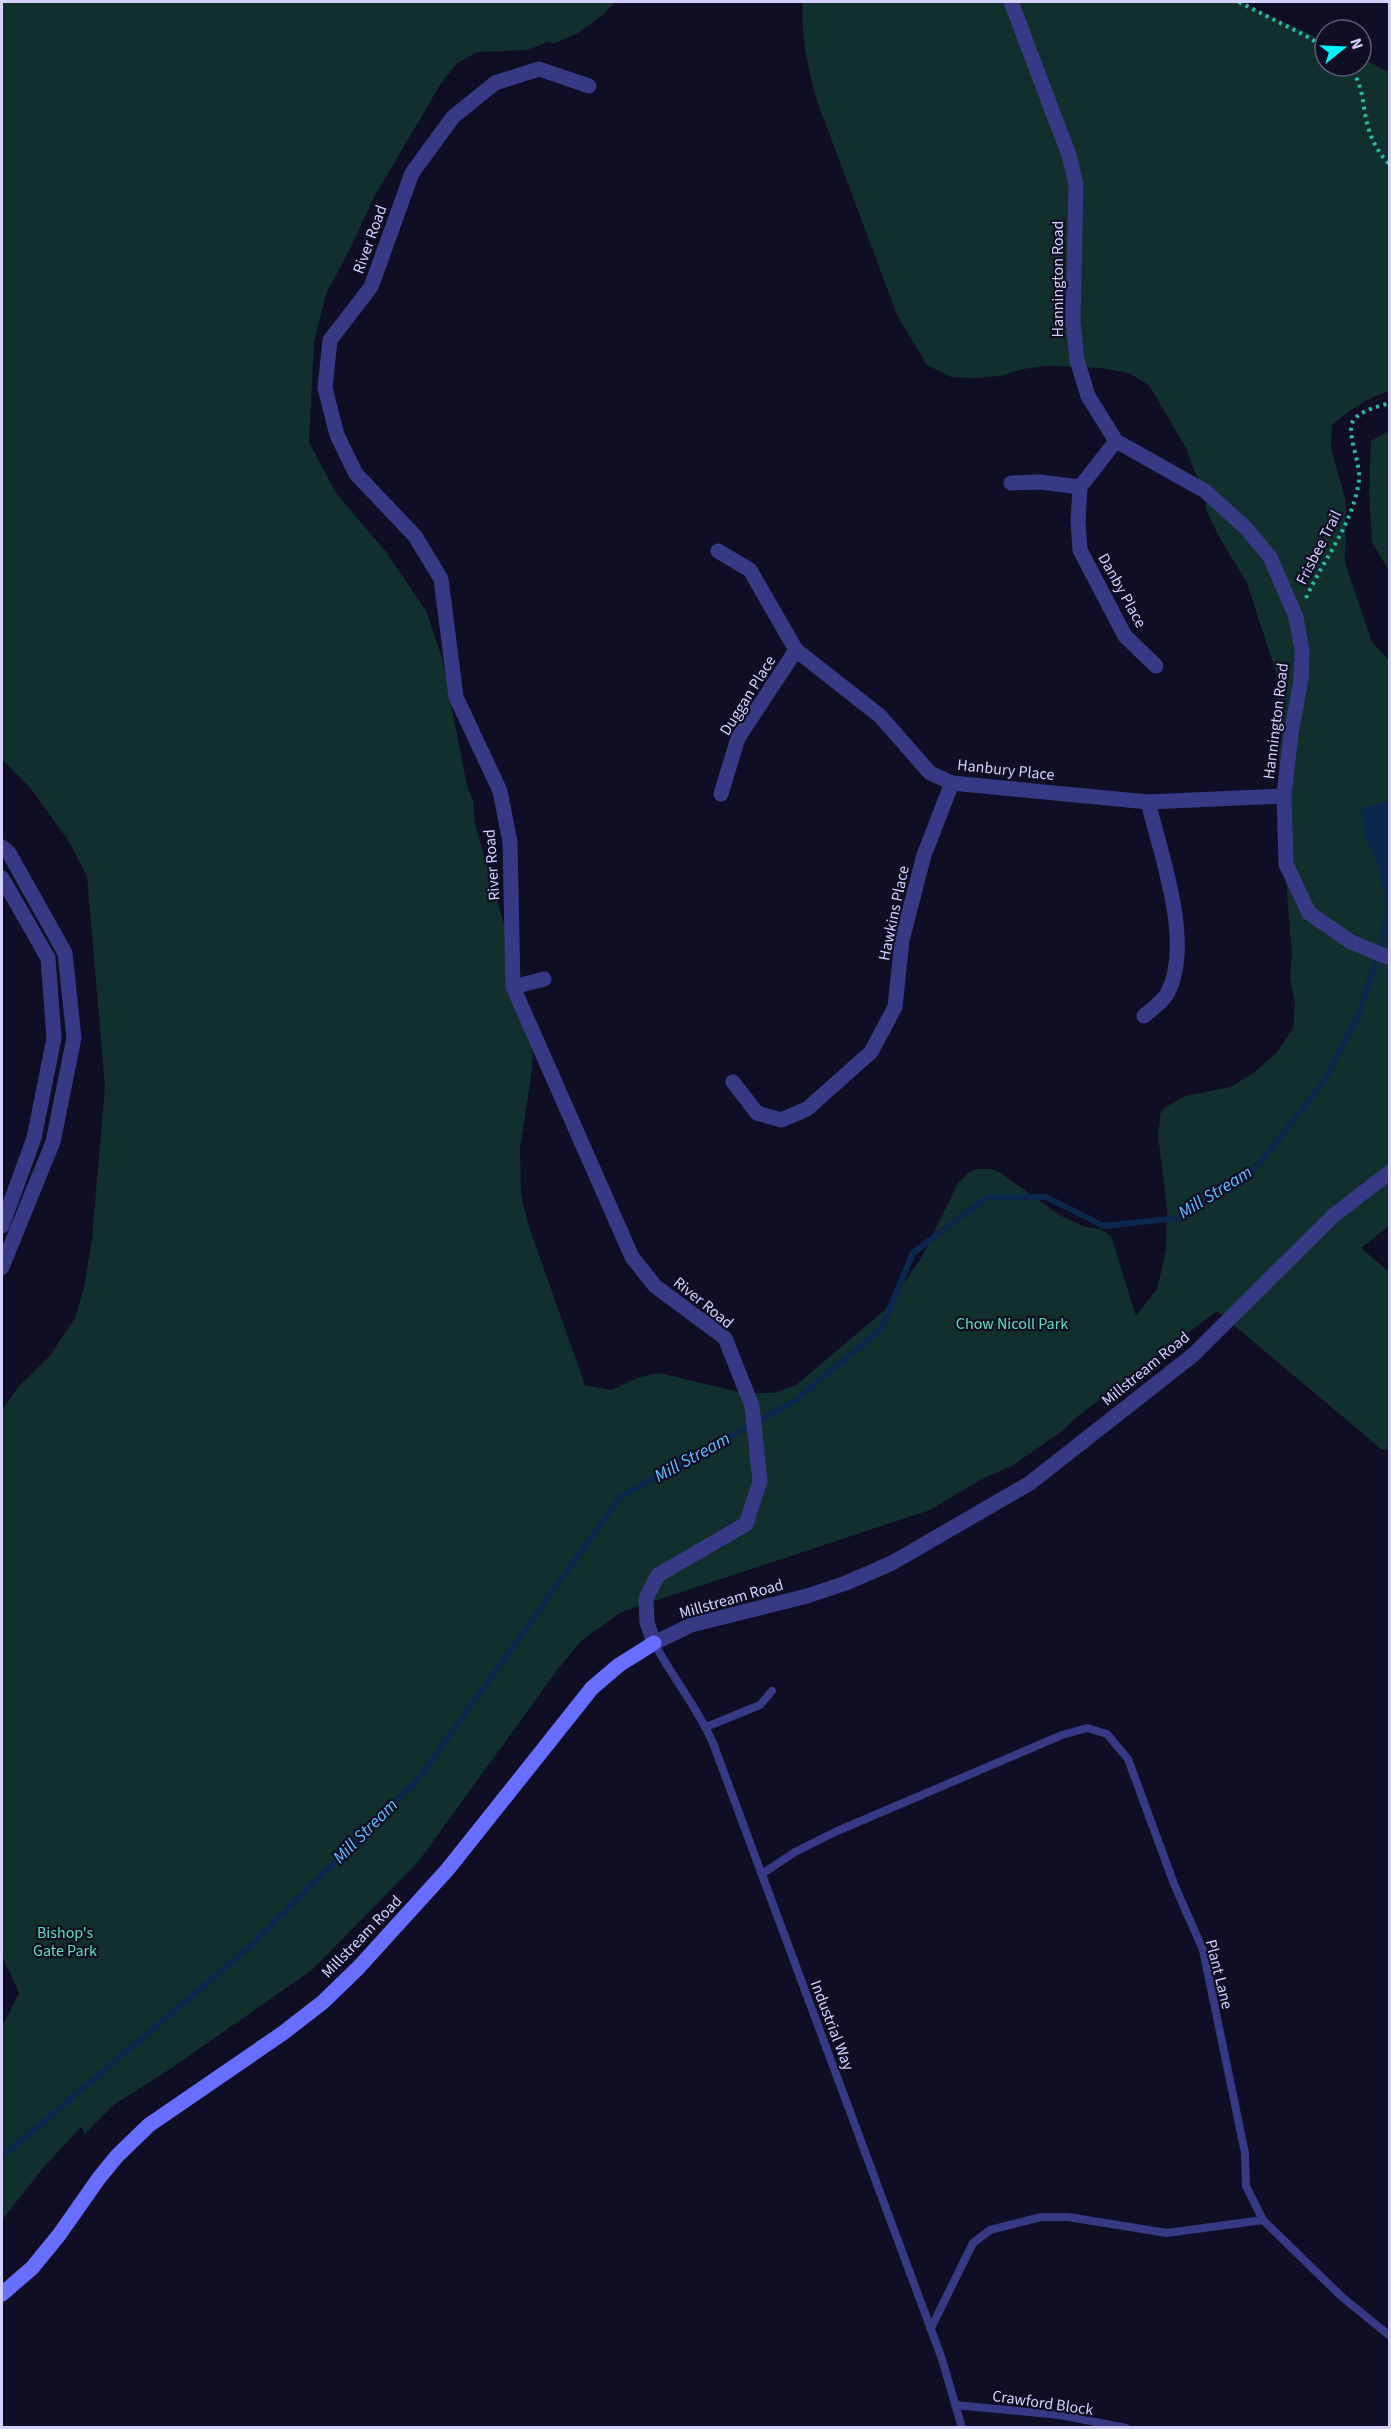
<svg xmlns="http://www.w3.org/2000/svg" width="1391" height="2429" font-family="'Source Sans 3',sans-serif">
  <style>
    .green { fill: #112f2c }
    .water { fill: #0b274b }
    .lines { fill: none; stroke-linecap: round; stroke-linejoin: round }
    .stream { stroke: #0b274b; stroke-width: 6 }
    .path { stroke: #2bb9a8; stroke-width: 4; stroke-dasharray: 3 4.5; stroke-linecap: butt }
    .service { stroke: #373985; stroke-width: 8 }
    .minor { stroke: #373985; stroke-width: 15 }
    .tertiary { stroke: #373985; stroke-width: 15 }
    .secondary { stroke: #686eff; stroke-width: 15 }
    .labels { text-anchor: middle; stroke-width: 4.5; stroke-linejoin: round; paint-order: stroke }
    .street-label { font-size: 16px; fill: #d4d1ff; stroke: #100e25 }
    .park-label { font-size: 16px; fill: #5ae3b8; stroke: #100e25 }
    .water-label { font-size: 18px; font-style: italic; fill: #5fbfff; stroke: #100e25 }
  </style>
  <rect width="100%" height="100%" fill="#100e25"/>
  <g class="green">
    <path d="M 2,2 L 615,2 L 604,14 L 578,33 L 555,43 L 548,42 L 527,50 L 477,52 L 456,64 L 440,85 L 373,199 L 352,245 L 326,294 L 314,343 L 309,442 L 336,493 L 386,552 L 426,611 L 442,658 L 467,786 L 473,800 L 475,824 L 529,1010 L 533,1036 L 532,1070 L 520,1148 L 521,1195 L 528,1224 L 585,1385 L 611,1390 L 637,1378 L 659,1373 L 743,1393 L 774,1393 L 796,1385 L 886,1309 L 923,1255 L 958,1183 L 968,1173 L 976,1169 L 991,1169 L 999,1172 L 1061,1216 L 1086,1227 L 1100,1229 L 1111,1236 L 1136,1316 L 1157,1289 L 1166,1251 L 1167,1209 L 1158,1135 L 1161,1110 L 1185,1096 L 1231,1087 L 1256,1071 L 1277,1052 L 1293,1028 L 1295,1003 L 1290,978 L 1292,954 L 1281,819 L 1276,672 L 1247,583 L 1218,535 L 1206,509 L 1205,491 L 1194,470 L 1186,448 L 1149,385 L 1129,373 L 1101,368 L 1046,366 L 1023,369 L 1000,376 L 975,378 L 951,377 L 927,365 L 897,315 L 817,101 C 808,68 800,35 803,2 L 1240,2 L 1325,41 L 1325,66 L 1361,66 L 1361,58 L 1389,72 L 1389,391 C 1367,398 1350,410 1332,425 L 1331,448 L 1346,502 L 1345,563 L 1372,642 L 1389,660 L 1390,1225 L 1361,1248 L 1389,1272 L 1389,1450 L 1381,1449 L 1217,1311 L 1078,1416 L 1062,1431 L 1012,1466 L 982,1479 L 930,1510 L 621,1612 L 581,1641 L 558,1669 L 418,1862 L 312,1970 L 173,2067 L 112,2106 L 85,2134 L 81,2127 L 43,2168 L 2,2220 L 2,2027 L 19,1993 L 2,1955 L 2,1410 L 18,1387 L 49,1357 L 75,1318 L 84,1288 L 92,1239 L 105,1086 L 87,876 L 68,840 L 31,789 L 2,759 Z"/>
    <polygon points="1389,431 1389,571 1372,542 1369,493 1371,441"/>
  </g>
  <polygon class="water" points="1389,801 1390,801 1389,910 1386,908 1379,869 1364,834 1361,808"/>
  <g class="lines">
    <polyline class="stream" points="2,2157 247,1949 419,1778 620,1497 793,1402 881,1329 913,1253 987,1197 1046,1197 1104,1226 1179,1218 1256,1168 1324,1081 1360,1011 1374,967 1390,908"/>
    <g class="path">
      <polyline points="1239,2 1308,37 1325,48"/>
      <path d="M 1347,66 C 1364,81 1362,104 1367,123 C 1371,139 1378,153 1390,165"/>
      <path d="M 1306,598 C 1324,558 1353,525 1359,480 C 1361,464 1346,433 1353,421 C 1359,411 1379,406 1390,403"/>
    </g>
    <g class="service">
      <path d="M 654,1643 C 673,1678 697,1707 713,1743 L 942,2359 L 962,2428"/>
      <polyline points="706,1727 760,1705 772,1691"/>
      <polyline points="762,1874 795,1852 835,1832 1062,1735 1087,1728 1107,1734 1128,1759 1174,1884 1203,1950 1245,2153 1246,2186 1263,2220 1167,2233 1068,2217 1041,2217 990,2230 973,2243 931,2328"/>
      <polyline points="1263,2220 1342,2297 1390,2336"/>
      <polyline points="955,2405 1060,2415 1126,2428"/>
    </g>
    <g class="minor">
      <polyline points="1011,2 1069,155 1076,184 1073,322 1077,360 1088,396 1116,441 1205,491 1246,528 1270,557 1296,617 1302,650 1301,680 1291,734 1284,796 1286,864 1309,913 1351,942 1390,958"/>
      <polyline points="589,86 539,69 495,83 453,117 412,173 371,287 330,340 325,388 337,435 356,474 415,536 441,579 456,697 500,791 510,842 513,987 632,1257 655,1286 725,1338 752,1406 760,1481 746,1524 658,1575 646,1598 647,1622 654,1643"/>
      <polyline points="1116,441 1080,487 1078,521 1080,550 1125,636 1156,666"/>
      <polyline points="1011,483 1040,482 1080,487"/>
      <polyline points="718,551 750,570 796,650 880,716 930,773 952,783 1148,802 1284,796"/>
      <polyline points="721,794 738,738 796,650"/>
      <polyline points="513,987 544,979"/>
      <path d="M 1144,1016 C 1151,1010 1162,1002 1167,994 C 1194,944 1161,855 1148,802"/>
      <polyline points="733,1082 757,1113 781,1120 807,1109 871,1052 895,1007 902,940 924,855 952,783"/>
    </g>
    <g class="tertiary">
      <polyline points="2,847 9,853 65,953 74,1038 53,1142 2,1267"/>
      <polyline points="2,878 48,958 54,1038 34,1138 2,1226"/>
      <polyline points="654,1643 691,1625 807,1596 846,1583 892,1563 1030,1483 1193,1355 1333,1216 1390,1172"/>
    </g>
    <polyline class="secondary" points="2,2294 32,2268 59,2235 99,2178 117,2156 149,2125 283,2033 323,2002 359,1967 448,1869 592,1688 619,1665 654,1643"/>
  </g>
  <g class="labels">
    <g class="street-label">
      <text transform="translate(369 239) rotate(-70)" y="6">River Road</text>
      <text transform="translate(1057 279) rotate(-90)" y="6">Hannington Road</text>
      <text transform="translate(1318 547) rotate(-63)" y="6">Frisbee Trail</text>
      <text transform="translate(1123 590) rotate(61)" y="6">Danby Place</text>
      <text transform="translate(747 695) rotate(-58)" y="6">Duggan Place</text>
      <text transform="translate(1275 721) rotate(-83)" y="6">Hannington Road</text>
      <text transform="translate(1006 769) rotate(6)" y="6">Hanbury Place</text>
      <text transform="translate(491 865) rotate(-94)" y="6">River Road</text>
      <text transform="translate(893 913) rotate(-78)" y="6">Hawkins Place</text>
      <text transform="translate(704 1302) rotate(39)" y="6">River Road</text>
      <text transform="translate(1145 1368) rotate(-39)" y="6">Millstream Road</text>
      <text transform="translate(731 1598) rotate(-16)" y="6">Millstream Road</text>
      <text transform="translate(361 1936) rotate(-46)" y="6">Millstream Road</text>
      <text transform="translate(1220 1974) rotate(76)" y="6">Plant Lane</text>
      <text transform="translate(833 2025) rotate(69)" y="6">Industrial Way</text>
      <text transform="translate(1043 2402) rotate(8)" y="6">Crawford Block</text>
    </g>
    <g class="park-label">
      <text x="1012" y="1329">Chow Nicoll Park</text>
      <text x="65" y="1938">Bishop's<tspan x="65" dy="18">Gate Park</tspan></text>
    </g>
    <g class="water-label">
      <text transform="translate(1215 1192) rotate(-32)" y="6">Mill Stream</text>
      <text transform="translate(692 1457) rotate(-29)" y="6">Mill Stream</text>
      <text transform="translate(365 1831) rotate(-45)" y="6">Mill Stream</text>
    </g>
  </g>
  <rect width="1391" height="2429" fill="none" stroke="#d4d1ff" stroke-width="6"/>
  <g transform="translate(1343 48) rotate(72)"><circle r="28" fill="#100e25" stroke="#5e5c7c" stroke-width="1.5"/>
  <path d="M0-4.5L10 22L0 15L-10 22Z" fill="#00f2fc"/>
  <text y="-9" font-size="16" font-weight="bold" text-anchor="middle" fill="#d4d1ff">N</text>
  </g>
</svg>
